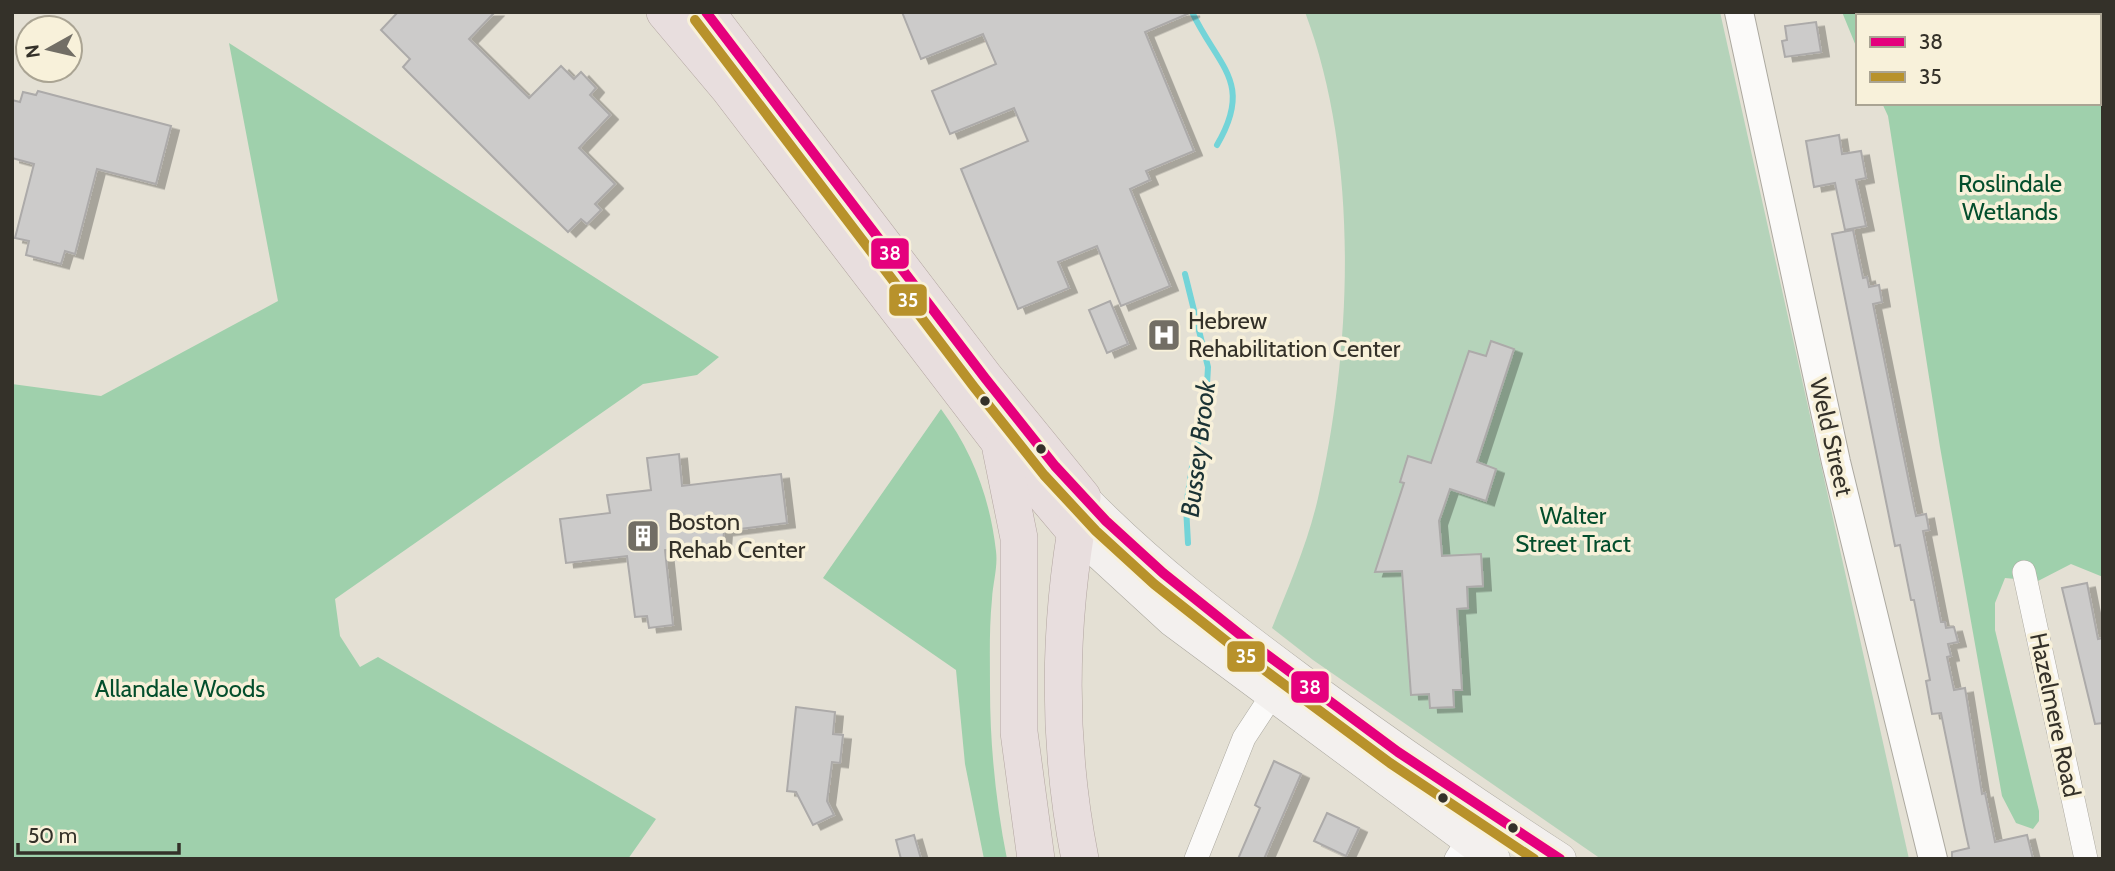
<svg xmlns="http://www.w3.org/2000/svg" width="2115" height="871" font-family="Cabin,sans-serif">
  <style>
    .green { fill: #b5d3ba }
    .forest { fill: #9fd0ac }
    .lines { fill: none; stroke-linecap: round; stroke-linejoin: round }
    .stream { stroke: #73d4d8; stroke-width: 6 }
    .building { fill: #cccbca; stroke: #acaaa9; stroke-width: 2; filter: url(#shadow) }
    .minor-casing { stroke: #aca9a0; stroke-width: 24 }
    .tertiary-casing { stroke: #aca9a0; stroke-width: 30 }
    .secondary-casing { stroke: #aca9a0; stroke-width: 33 }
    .trunk-casing { stroke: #b2a5a0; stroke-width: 38 }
    .minor { stroke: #fbfaf9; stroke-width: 23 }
    .tertiary { stroke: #fbfaf9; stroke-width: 28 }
    .secondary { stroke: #f3f0ee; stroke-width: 32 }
    .trunk { stroke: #e8dede; stroke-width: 37 }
    .bus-1-casing { stroke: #f8f1da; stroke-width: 16 }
    .bus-2-casing { stroke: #f8f1da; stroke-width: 16 }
    .bus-1 { stroke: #e5007d; stroke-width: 10 }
    .bus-2 { stroke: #b8922b; stroke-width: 10 }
    .bus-dot { fill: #343129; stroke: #f8f1da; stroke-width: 2.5 }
    .labels { text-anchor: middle; stroke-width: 7; stroke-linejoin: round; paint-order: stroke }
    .park-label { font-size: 24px; fill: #034e2c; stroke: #f8f1da }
    .poi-label { font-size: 24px; fill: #343129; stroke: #f8f1da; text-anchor: start }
    .street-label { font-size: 24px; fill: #343129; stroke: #f8f1da }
    .water-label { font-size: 26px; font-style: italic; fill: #1b3335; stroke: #f8f1da }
    .line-badge { stroke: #f8f1da; stroke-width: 2.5 }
    .badge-label { font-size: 19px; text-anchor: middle; font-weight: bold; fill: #fff }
  </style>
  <defs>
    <filter id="shadow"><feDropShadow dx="8" dy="4.5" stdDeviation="0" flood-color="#0004"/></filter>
  </defs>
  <rect width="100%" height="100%" fill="#e4e0d4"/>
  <path class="green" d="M 1305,12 L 1720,12 L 1909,859 L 1601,859 L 1313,660 L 1272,628 C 1289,586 1308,542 1318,498 C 1352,349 1360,158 1305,12 Z"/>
  <g class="forest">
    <polygon points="1842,12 2103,12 2103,577 2071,564 2038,581 2005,578 1995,603 1995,630 2039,811 2039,821 2033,829 2016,823 2002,796 1940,447 1888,116 1882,103 2099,103 2099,16 1858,16 1858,51"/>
    <polygon points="229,43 719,357 697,375 643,384 335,599 340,636 360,667 378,657 656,819 628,859 12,859 12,384 101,396 278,301"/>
    <path d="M 941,409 C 973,452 990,499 996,551 C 998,567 993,583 992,599 C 989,629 990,659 990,689 C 990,745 996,804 1007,859 L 984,859 L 965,764 L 956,670 L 823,578 Z"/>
  </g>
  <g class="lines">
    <g class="stream">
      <path d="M 1192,12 C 1218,67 1254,82 1217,145"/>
      <polyline points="1185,274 1208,367 1205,420 1193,460 1186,507 1188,543"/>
    </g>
  </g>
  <g class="building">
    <polygon points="398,12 495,12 469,39 529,98 561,66 574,79 581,72 596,88 590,95 610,115 579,148 615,184 595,204 601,210 587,224 581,219 568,232 403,67 410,59 381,30"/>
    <polygon points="902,12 1192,12 1145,32 1194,151 1146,171 1150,180 1130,189 1170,286 1121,306 1097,246 1058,262 1069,288 1018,309 961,169 1028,141 1014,108 950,134 932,91 996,64 983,34 921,59"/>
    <polygon points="1816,22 1821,52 1785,57 1782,41 1787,40 1785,26"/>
    <polygon points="38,91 171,126 156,184 97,169 75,254 65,251 61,264 26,255 29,241 15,238 34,164 12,158 12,100 20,102 23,92 36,95"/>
    <polygon points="1839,135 1842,154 1861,151 1866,178 1856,180 1866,226 1845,230 1835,183 1814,187 1806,141"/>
    <polygon points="1853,230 1863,278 1867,277 1869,287 1879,285 1882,302 1873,304 1914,507 1916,516 1926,514 1929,530 1923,531 1941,622 1945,622 1946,628 1954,627 1958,642 1948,644 1951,656 1947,657 1954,690 1965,688 1982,794 1985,793 1995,842 2027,835 2033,859 1952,859 1952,852 1969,848 1965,830 1941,713 1932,714 1926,681 1930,680 1914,600 1911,600 1900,545 1895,546 1832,234"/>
    <polygon points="1110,301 1128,344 1107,353 1089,310"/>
    <polygon points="1491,341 1514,349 1477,462 1496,469 1486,501 1450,489 1439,521 1442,556 1481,554 1483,586 1467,587 1468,608 1457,609 1462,690 1453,690 1454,707 1430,708 1429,694 1411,695 1402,571 1375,572 1404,483 1400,482 1408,456 1431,463 1469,351 1486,356"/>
    <polygon points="679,454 682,486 781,474 787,523 724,531 723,544 714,552 705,552 696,546 665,550 673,625 649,628 647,616 635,617 627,556 566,563 560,519 610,513 607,495 651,490 647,458"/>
    <polygon points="2087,583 2098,639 2103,638 2103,723 2095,724 2062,588"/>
    <polygon points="796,707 835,712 833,734 843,735 840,763 832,762 827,801 834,815 813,825 796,792 787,791"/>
    <polygon points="1274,761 1301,774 1264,859 1238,859 1260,808 1255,805"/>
    <polygon points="1327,813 1359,828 1346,856 1314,841"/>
    <polygon points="914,835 921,859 901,859 896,840"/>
  </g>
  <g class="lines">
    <defs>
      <g id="minor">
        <polyline points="2024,572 2086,859"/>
        <polyline points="1196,859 1244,738 1280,683"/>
        <polyline points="1456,859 1486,811"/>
      </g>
      <polyline id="tertiary" points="1739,12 1836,462 1933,859"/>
      <g id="secondary">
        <path d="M 1082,497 C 1149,566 1225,624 1302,681 C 1387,743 1472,802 1560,859"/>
        <polyline points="1075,531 1173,621 1494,859"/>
      </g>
      <g id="trunk">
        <polyline points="665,12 728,87 999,441 1075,531"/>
        <path d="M 706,12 L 985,378 L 1082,497 C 1058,619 1056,737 1080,859"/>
        <polyline points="1001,449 1019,538 1019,732 1036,859"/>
      </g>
    </defs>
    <use href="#minor" class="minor-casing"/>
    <use href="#tertiary" class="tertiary-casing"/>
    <use href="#secondary" class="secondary-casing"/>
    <use href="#trunk" class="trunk-casing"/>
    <use href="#minor" class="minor"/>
    <use href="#tertiary" class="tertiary"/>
    <use href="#secondary" class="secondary"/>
    <use href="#trunk" class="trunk"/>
    <defs>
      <polyline id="bus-1" points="706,12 985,378 1055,466 1106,521 1163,573 1243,637 1398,752 1560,859"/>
      <polyline id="bus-2" points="695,20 974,387 1044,475 1096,531 1154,584 1235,648 1390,763 1534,859"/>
    </defs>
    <use href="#bus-1" class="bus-1-casing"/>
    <use href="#bus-2" class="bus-2-casing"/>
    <use href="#bus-1" class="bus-1"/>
    <use href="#bus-2" class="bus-2"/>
  </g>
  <defs>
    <symbol id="hospital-square" viewBox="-11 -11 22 22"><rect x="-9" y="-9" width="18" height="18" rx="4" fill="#726e65" stroke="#f8f1da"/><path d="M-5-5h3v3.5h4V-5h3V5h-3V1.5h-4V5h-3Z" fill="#fff"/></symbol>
    <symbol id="building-square" viewBox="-11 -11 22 22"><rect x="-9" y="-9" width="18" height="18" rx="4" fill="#726e65" stroke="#f8f1da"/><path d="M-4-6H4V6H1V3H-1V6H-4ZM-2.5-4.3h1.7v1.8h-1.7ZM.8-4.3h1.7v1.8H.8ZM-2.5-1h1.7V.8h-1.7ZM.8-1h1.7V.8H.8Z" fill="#fff"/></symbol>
  </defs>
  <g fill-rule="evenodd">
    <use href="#hospital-square" x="1145" y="316" width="38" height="38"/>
    <use href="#building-square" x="624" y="517" width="38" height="38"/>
  </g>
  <g class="bus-dot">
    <circle cx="985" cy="401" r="6"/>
    <circle cx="1041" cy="449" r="6"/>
    <circle cx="1443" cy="798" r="6"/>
    <circle cx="1513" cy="828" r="6"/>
  </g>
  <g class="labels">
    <g class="park-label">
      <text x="2010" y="192">Roslindale<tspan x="2010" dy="28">Wetlands</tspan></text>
      <text x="1573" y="524">Walter<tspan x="1573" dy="28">Street Tract</tspan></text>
      <text x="180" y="697">Allandale Woods</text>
    </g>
    <g class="poi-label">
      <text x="1188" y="329">Hebrew<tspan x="1188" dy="28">Rehabilitation Center</tspan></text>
      <text x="668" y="530">Boston<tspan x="668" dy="28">Rehab Center</tspan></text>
    </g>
    <g class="street-label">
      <text transform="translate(1831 437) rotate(77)" y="8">Weld Street</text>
      <text transform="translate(2055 715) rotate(78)" y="8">Hazelmere Road</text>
    </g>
    <g class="water-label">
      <text transform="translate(1198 449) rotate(-83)" y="9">Bussey Brook</text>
    </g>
  </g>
  <g class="line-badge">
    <rect x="870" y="237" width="40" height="33" rx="7" fill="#e5007d"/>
    <rect x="888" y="283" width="40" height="34" rx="7" fill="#b8922b"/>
    <rect x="1226" y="640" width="40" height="33" rx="7" fill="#b8922b"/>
    <rect x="1290" y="670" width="40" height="34" rx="7" fill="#e5007d"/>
  </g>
  <g class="badge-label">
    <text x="890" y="260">38</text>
    <text x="908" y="307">35</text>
    <text x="1246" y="663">35</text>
    <text x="1310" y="694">38</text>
  </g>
  <rect width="2115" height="871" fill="none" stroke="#343129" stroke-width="28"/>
  <rect x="1856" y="14" width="245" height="91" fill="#f8f1da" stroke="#aaa493" stroke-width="2"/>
  <rect x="1870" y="37" width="35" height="10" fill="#e5007d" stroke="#aaa493" stroke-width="2"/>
  <text x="1919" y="49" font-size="21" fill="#343129">38</text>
  <rect x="1870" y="72" width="35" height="10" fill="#b8922b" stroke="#aaa493" stroke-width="2"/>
  <text x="1919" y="84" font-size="21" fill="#343129">35</text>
  <g transform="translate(49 49) rotate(262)"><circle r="33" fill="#f8f1da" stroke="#aaa493" stroke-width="2"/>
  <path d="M0-5L12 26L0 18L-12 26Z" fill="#726e65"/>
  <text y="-10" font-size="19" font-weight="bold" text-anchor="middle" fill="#343129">N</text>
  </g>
  <path d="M18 843v10h161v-10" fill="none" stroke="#343129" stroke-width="3.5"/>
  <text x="28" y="843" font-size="21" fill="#343129" stroke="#f8f1da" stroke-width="5" paint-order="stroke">50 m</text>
</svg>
